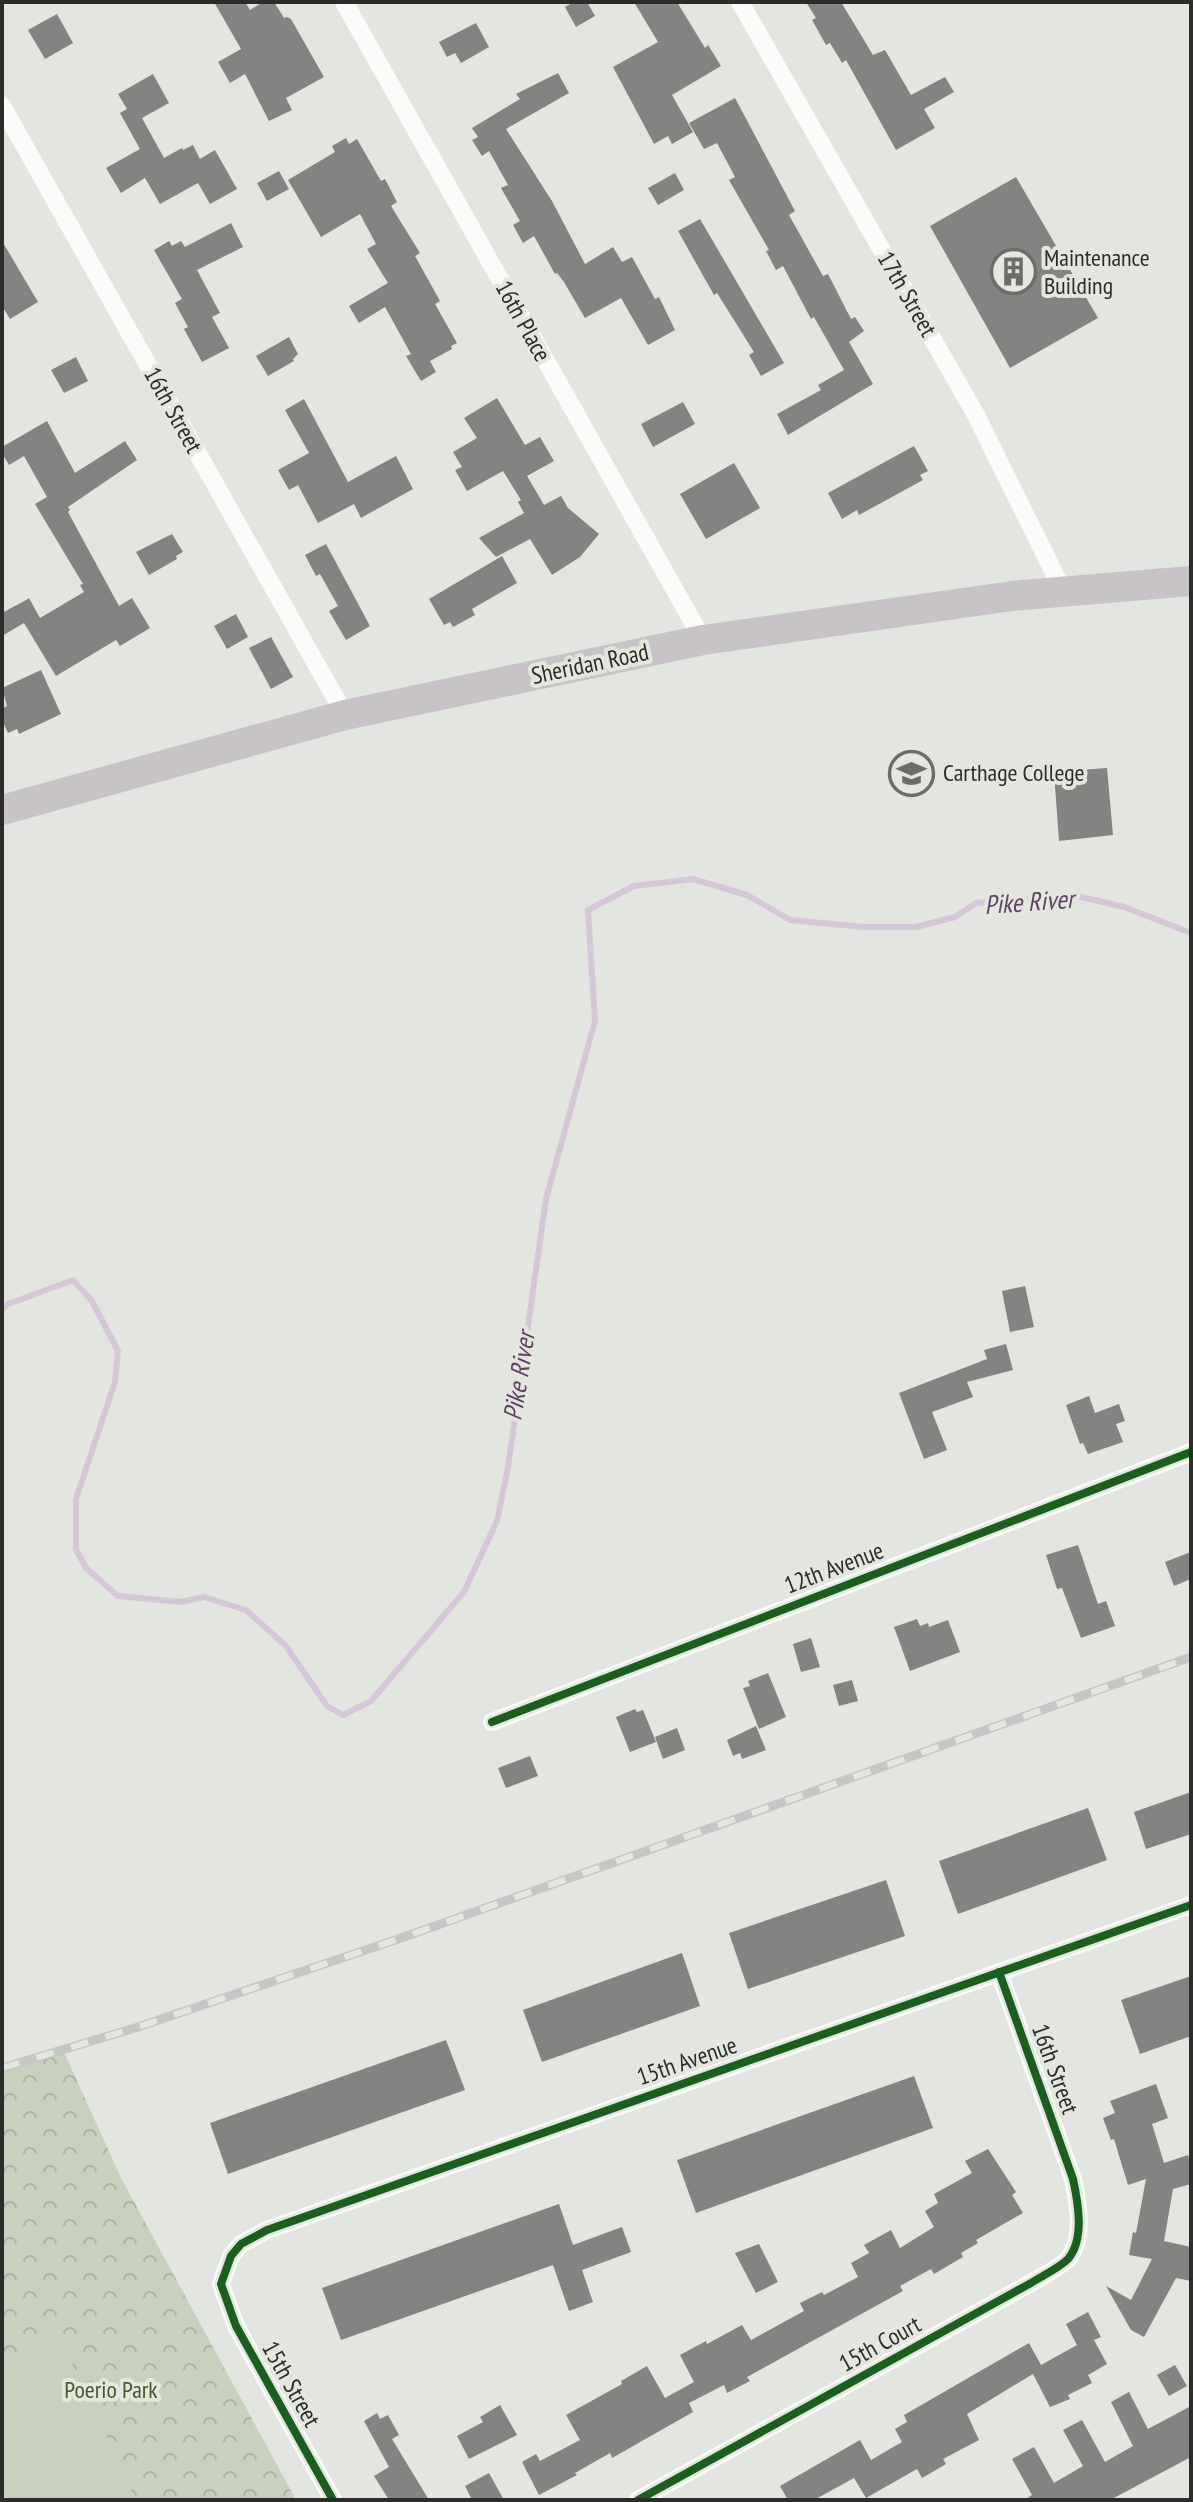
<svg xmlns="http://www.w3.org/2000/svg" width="1193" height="2502" font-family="'PT Sans Narrow',sans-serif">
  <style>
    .park { fill: url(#park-crowns) }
    .garden { fill: #c8d0be }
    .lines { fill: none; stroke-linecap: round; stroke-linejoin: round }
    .stream { stroke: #d6c7d8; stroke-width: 6 }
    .building { fill: #838481 }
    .street { stroke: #fbfbfa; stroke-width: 18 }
    .primary { stroke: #c7c3c6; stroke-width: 30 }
    .rail-casing { stroke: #c5c6c5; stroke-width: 9 }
    .rail { stroke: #e3e7de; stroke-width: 6; stroke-dasharray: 18; stroke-linecap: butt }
    .cycleway-casing { stroke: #e3e7de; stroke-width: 13 }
    .cycleway { stroke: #1b5e20; stroke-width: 8 }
    .labels { text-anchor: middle; stroke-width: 8; stroke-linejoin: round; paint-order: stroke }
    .poi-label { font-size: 24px; fill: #2c2d2a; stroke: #e3e7de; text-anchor: start }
    .street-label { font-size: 24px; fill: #2c2d2a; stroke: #e3e7de }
    .park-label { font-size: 24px; fill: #475929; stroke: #e3e7de }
    .water-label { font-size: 26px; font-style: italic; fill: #634269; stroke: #e3e7de }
  </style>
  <defs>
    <pattern id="park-crowns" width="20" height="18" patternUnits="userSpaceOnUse" patternTransform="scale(2)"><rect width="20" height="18" fill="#c8d0be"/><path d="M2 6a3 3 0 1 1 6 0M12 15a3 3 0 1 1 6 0" fill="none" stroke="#acb3a3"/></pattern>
  </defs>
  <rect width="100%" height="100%" fill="#e3e5e0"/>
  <polygon class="park" points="63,2050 121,2178 296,2500 2,2500 2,2068"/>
  <polygon class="garden" points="58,2333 136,2500 2,2500 2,2364"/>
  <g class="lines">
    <polyline class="stream" points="2,1309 8,1304 73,1280 92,1301 118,1351 115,1382 76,1499 76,1549 86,1568 118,1596 180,1602 204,1597 246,1610 286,1646 327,1706 343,1715 371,1701 464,1592 497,1521 508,1467 546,1199 595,1021 588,910 634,886 693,879 747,895 790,920 864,927 916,927 955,917 976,903 1077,896 1124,907 1191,933"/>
  </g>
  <g class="building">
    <polygon points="214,2 245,2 250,10 263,2 274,2 284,18 287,17 291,19 324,77 286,98 292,110 269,121 245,74 230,83 218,62 241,49"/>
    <polygon points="574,2 587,2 595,16 576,27 565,7"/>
    <polygon points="634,2 677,2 705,48 708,45 721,66 672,95 693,132 672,144 668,136 654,144 613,67 658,42"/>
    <polygon points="806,2 841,2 873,55 885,50 911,95 945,77 954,92 924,109 935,128 896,150 846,60 842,63 830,43 826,45 812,20 816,18"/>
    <polygon points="57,14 73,43 45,59 28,30"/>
    <polygon points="476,23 489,47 461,63 455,53 447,57 439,42"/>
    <polygon points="558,73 569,93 506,129 552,201 585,264 613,247 622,262 632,257 655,299 659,297 675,330 648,345 621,298 585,318 564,282 557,273 555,274 534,236 523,243 513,225 520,221 501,188 508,185 489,151 482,156 472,140 478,137 472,128 520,99 516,94"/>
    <polygon points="153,74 169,103 142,118 164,158 182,148 183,150 193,145 200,159 215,150 237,189 210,204 198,183 160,204 145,178 121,193 106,168 140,149 120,113 127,109 118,94"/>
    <polygon points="735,98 795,211 789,215 823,276 828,274 851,319 855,317 864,331 849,342 873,384 788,435 777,414 821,390 818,385 844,370 814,317 811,319 783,266 776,270 766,251 769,250 729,180 735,177 717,143 704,149 689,123"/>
    <polygon points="346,138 349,144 357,139 381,181 385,179 397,202 391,206 420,253 415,256 440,301 435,304 457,343 451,346 452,349 430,361 436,372 421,381 406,356 411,354 385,307 359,323 349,306 388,283 367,249 376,244 360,214 321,237 288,180 335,152 332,146"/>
    <polygon points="279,171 289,189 267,201 257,183"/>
    <polygon points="675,173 684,190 658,205 648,188"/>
    <polygon points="1016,177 1098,318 1010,368 930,226"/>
    <polygon points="700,219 784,363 761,376 749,355 754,352 717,293 714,295 678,231"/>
    <polygon points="231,223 243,247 197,270 220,313 212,317 229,348 202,362 184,329 188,327 175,303 182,299 154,250 169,241 172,246 181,241 185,247"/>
    <polygon points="2,241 38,302 10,319 2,306"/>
    <polygon points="289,337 298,354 293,359 294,361 268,376 256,356"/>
    <polygon points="76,357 88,381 64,393 51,370"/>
    <polygon points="497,398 525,445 540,437 554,461 527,476 544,505 561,496 568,508 599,534 580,557 552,575 530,539 496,557 479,538 524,513 518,502 521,500 503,471 467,491 455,470 462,467 453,452 477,438 464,418"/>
    <polygon points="304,399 348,482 396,456 413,489 361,518 354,504 318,523 298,485 289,490 278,470 309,453 285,410"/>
    <polygon points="683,402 695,424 653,447 641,424"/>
    <polygon points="47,421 75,473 125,441 137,460 68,507 70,510 68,512 119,606 132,598 150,628 120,646 116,640 56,676 24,623 2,636 2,613 26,600 29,598 40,618 84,592 80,585 83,584 35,504 47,497 24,456 9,465 2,453 2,447"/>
    <polygon points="914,446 928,471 920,475 923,480 859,515 857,510 842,519 828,493"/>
    <polygon points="734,463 760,508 706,539 680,494"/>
    <polygon points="172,534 183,552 176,556 177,559 149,575 136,552"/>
    <polygon points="326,544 370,626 346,640 329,611 338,606 320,574 316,576 305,555"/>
    <polygon points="502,556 517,583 472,609 475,615 453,627 450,622 444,625 429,599"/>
    <polygon points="236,614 248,637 227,649 214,626"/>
    <polygon points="271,637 293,677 271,689 249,648"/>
    <polygon points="41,670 61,714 19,734 17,729 8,733 2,720 2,709 7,706 2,688"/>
    <polygon points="1107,768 1113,835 1059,841 1054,772"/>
    <polygon points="1025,1286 1034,1327 1010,1332 1002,1291"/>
    <polygon points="1006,1344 1013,1370 967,1382 973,1397 932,1412 947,1450 924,1459 899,1393 987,1359 984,1350"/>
    <polygon points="1089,1396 1095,1413 1119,1404 1125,1421 1116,1424 1123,1442 1088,1454 1083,1443 1080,1444 1066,1405"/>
    <polygon points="1078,1545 1098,1604 1106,1601 1115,1626 1081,1638 1062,1588 1057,1589 1046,1555"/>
    <polygon points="1191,1552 1191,1579 1174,1586 1165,1562"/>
    <polygon points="917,1619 920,1626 928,1623 929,1627 948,1620 960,1652 910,1671 894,1627"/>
    <polygon points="811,1638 820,1667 801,1672 793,1644"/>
    <polygon points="768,1673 786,1717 759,1729 743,1688 750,1686 748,1681"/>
    <polygon points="852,1680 858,1701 839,1706 833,1685"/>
    <polygon points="635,1709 637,1712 643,1710 656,1742 630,1752 616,1717"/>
    <polygon points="756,1726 766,1750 742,1759 740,1753 733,1756 727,1740"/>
    <polygon points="677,1728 685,1750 663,1759 655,1737"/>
    <polygon points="530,1756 538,1776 506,1788 498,1768"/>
    <polygon points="1191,1792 1191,1834 1146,1849 1134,1812"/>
    <polygon points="1088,1808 1107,1860 958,1914 939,1861"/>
    <polygon points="886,1880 905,1936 748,1989 729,1933"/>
    <polygon points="682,1953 700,2006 542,2062 523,2010"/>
    <polygon points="1191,1976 1191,2036 1140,2054 1121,2000"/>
    <polygon points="446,2040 465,2090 228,2174 210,2123"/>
    <polygon points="914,2076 933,2128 696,2213 677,2160"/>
    <polygon points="1156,2084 1168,2118 1152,2124 1164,2163 1188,2155 1191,2167 1191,2184 1173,2189 1164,2241 1191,2247 1191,2281 1176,2278 1144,2337 1131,2330 1106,2286 1131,2300 1152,2259 1129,2255 1133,2232 1136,2233 1146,2179 1128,2185 1114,2139 1111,2140 1103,2118 1115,2113 1110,2101"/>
    <polygon points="988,2149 1016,2192 1012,2195 1023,2213 976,2240 978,2243 961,2253 963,2257 934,2274 931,2269 900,2286 903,2291 747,2377 750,2381 727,2393 724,2385 689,2403 693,2412 612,2458 610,2453 575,2473 577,2475 539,2495 522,2462 536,2454 540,2461 580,2440 566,2415 622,2384 621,2381 647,2366 665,2398 694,2382 680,2355 706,2341 707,2344 742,2325 751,2340 804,2311 800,2303 822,2292 824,2295 858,2277 851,2263 869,2253 864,2245 891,2230 900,2248 934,2227 925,2211 938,2203 934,2194 972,2173 965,2161"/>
    <polygon points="559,2204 573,2245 622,2227 631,2252 582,2270 593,2302 569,2311 553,2265 341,2340 322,2288"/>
    <polygon points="759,2244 778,2282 756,2293 735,2253"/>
    <polygon points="1088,2312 1101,2337 1094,2340 1107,2364 1088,2375 1092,2383 1068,2395 1070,2399 1050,2407 1033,2374 967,2414 979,2440 943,2459 946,2464 922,2478 917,2469 866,2498 854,2478 814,2500 788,2500 780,2486 860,2440 871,2460 902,2442 895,2429 907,2422 904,2415 1029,2343 1041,2365 1077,2345 1066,2324"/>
    <polygon points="1175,2365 1187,2386 1169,2396 1157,2375"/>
    <polygon points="1129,2392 1148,2429 1191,2406 1191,2457 1110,2500 1024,2500 1032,2495 1012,2459 1034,2447 1054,2483 1083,2466 1063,2430 1082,2420 1105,2462 1133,2446 1111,2402"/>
    <polygon points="500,2405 517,2435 469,2459 457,2436 483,2422 480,2417"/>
    <polygon points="377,2413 380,2419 388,2415 399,2435 392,2439 429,2500 389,2500 374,2476 389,2467 364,2421"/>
    <polygon points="489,2473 504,2500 472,2500 465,2486"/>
  </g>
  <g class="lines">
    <g class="street">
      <polyline points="344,2 703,640"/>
      <polyline points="740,2 976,415 1063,591"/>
      <polyline points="2,106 345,715"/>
      <polyline points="492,1722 1191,1452"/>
      <polyline points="333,2500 236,2326 221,2284 231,2256 241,2244 267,2230 1191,1905"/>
      <path d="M 638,2500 L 1031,2283 C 1042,2276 1059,2268 1068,2259 C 1085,2239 1078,2202 1073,2179 L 999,1972"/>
    </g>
    <polyline class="primary" points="2,810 345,715 703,640 1012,596 1191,581"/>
    <defs>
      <polyline id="rail" points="2,2068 135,2028 404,1937 1191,1657"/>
    </defs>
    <use href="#rail" class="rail-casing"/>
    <use href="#rail" class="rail"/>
    <defs>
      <g id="cycleway">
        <polyline points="492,1722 1191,1452"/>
        <polyline points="333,2500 236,2326 221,2284 231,2256 241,2244 267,2230 1191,1905"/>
        <path d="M 638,2500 L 1031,2283 C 1042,2276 1059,2268 1068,2259 C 1085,2239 1078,2202 1073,2179 L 999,1972"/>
      </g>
    </defs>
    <use href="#cycleway" class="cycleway-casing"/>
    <use href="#cycleway" class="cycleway"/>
  </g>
  <defs>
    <symbol id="building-ring" viewBox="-11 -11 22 22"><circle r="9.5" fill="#e3e7de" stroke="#6c6d6a" stroke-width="1.5"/><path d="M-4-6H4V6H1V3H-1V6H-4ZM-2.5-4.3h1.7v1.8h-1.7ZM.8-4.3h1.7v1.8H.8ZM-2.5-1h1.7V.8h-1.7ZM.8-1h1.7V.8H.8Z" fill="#6c6d6a"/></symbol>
    <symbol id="university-ring" viewBox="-11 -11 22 22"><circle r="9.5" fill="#e3e7de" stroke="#6c6d6a" stroke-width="1.5"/><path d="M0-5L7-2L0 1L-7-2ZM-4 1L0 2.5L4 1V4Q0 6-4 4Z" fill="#6c6d6a"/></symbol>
  </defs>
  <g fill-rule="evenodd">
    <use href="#building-ring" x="988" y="246" width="51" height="51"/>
    <use href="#university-ring" x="886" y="748" width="51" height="51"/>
  </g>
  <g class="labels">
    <g class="poi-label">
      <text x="1044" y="266">Maintenance<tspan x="1044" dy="28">Building</tspan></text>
      <text x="943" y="781">Carthage College</text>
    </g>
    <g class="street-label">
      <text transform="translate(907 294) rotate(60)" y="8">17th Street</text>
      <text transform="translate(523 321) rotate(61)" y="8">16th Place</text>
      <text transform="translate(173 410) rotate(61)" y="8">16th Street</text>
      <text transform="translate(590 664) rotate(-12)" y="8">Sheridan Road</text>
      <text transform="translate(834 1568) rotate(-21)" y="8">12th Avenue</text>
      <text transform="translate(687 2061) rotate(-19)" y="8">15th Avenue</text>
      <text transform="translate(1055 2069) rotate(70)" y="8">16th Street</text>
      <text transform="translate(880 2344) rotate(-29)" y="8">15th Court</text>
      <text transform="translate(291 2384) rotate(61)" y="8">15th Street</text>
    </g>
    <g class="park-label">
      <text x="111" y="2398">Poerio Park</text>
    </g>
    <g class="water-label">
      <text transform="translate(1029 902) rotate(-4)" y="9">Pike River</text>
      <text transform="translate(519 1376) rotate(-81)" y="9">Pike River</text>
    </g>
  </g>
  <rect width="1193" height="2502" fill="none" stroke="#2c2d2a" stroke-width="8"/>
</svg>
